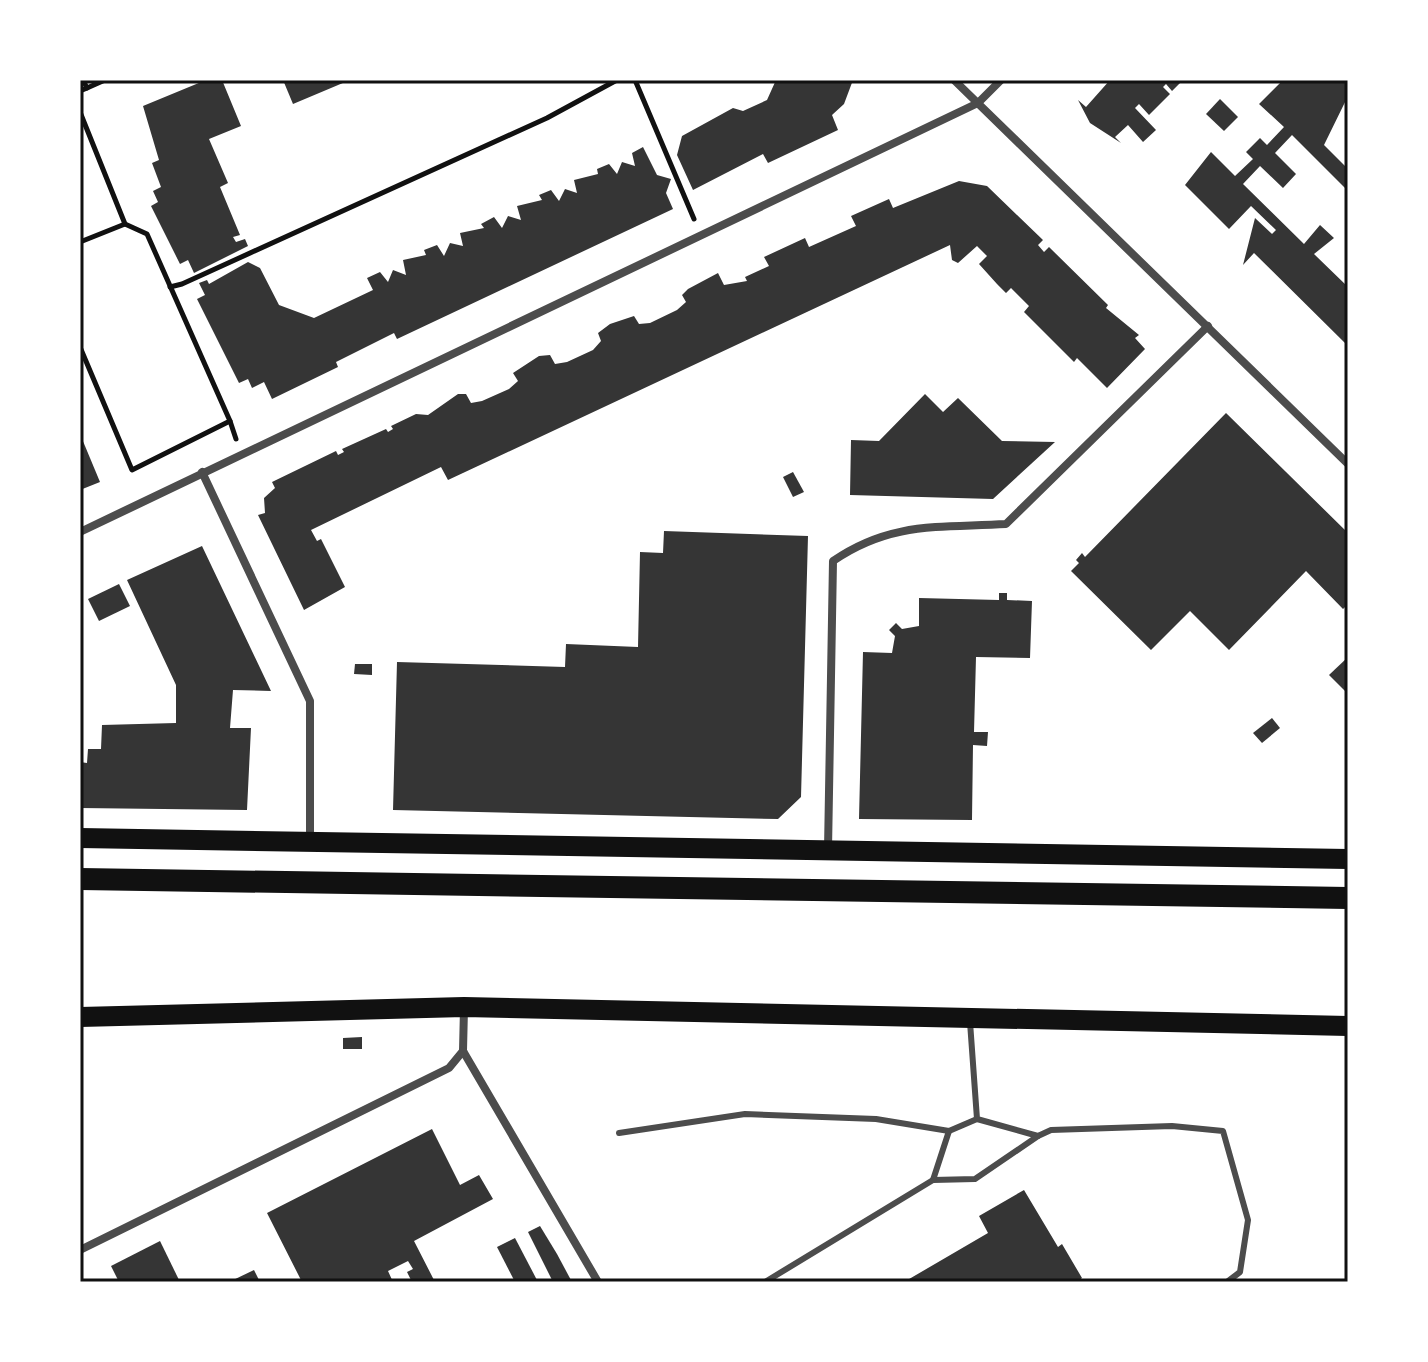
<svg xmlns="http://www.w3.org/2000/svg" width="1428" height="1362" font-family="Montserrat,sans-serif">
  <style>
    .building { fill: #353535 }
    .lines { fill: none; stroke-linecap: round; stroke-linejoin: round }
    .path { stroke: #111; stroke-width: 5 }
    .service { stroke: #4c4c4c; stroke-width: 6 }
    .minor { stroke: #4c4c4c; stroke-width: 8 }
    .primary { stroke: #111; stroke-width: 20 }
    .trunk { stroke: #111; stroke-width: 22 }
    .neatline { fill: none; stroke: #111; stroke-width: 3 }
  </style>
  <rect width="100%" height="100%" fill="#fff"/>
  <g class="building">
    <polygon points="206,80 222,80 241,126 209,139 228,183 220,187 240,235 233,237 236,242 245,239 248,246 194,273 188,260 180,264 151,206 158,202 153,191 161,187 152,163 159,160 143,106"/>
    <polygon points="283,80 350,80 293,104"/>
    <polygon points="776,80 853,80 844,104 832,115 838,130 768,163 763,154 693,190 677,155 682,136 733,108 743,111 767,100"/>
    <polygon points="1110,80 1183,80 1172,91 1166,84 1163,87 1170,94 1149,115 1139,104 1135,108 1156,130 1143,142 1128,125 1115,137 1121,143 1090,123 1078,100 1086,107"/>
    <polygon points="1283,80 1348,80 1348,96 1324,145 1348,169 1348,191 1292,135 1275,153 1296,174 1283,188 1260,166 1243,184 1304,244 1320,225 1334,238 1314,254 1348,287 1348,346 1254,253 1243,265 1255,218 1272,234 1276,230 1251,206 1229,229 1185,185 1211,152 1235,176 1253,159 1246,152 1260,138 1267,145 1284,127 1259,104"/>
    <polygon points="1220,99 1238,117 1224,131 1206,114"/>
    <polygon points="643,147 657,175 671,179 666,193 673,209 397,339 394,333 336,362 338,367 272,399 264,382 252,388 248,379 239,383 197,299 205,295 199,283 207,280 209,284 248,262 260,268 279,305 314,318 373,290 367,278 380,272 388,282 393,270 406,275 403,260 426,255 424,250 437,245 444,256 450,243 463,246 460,233 484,228 481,224 494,217 502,228 508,216 521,220 517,206 542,200 539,195 551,190 559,201 565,189 577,193 574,180 598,174 597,169 609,164 617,174 622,162 635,166 632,153"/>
    <polygon points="959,181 987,186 1043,240 1038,245 1044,252 1049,247 1108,305 1106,308 1139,335 1135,338 1145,349 1107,388 1077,358 1074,362 1024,312 1029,306 1011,288 1006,293 997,284 979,264 987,256 977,246 958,263 952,260 950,245 448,480 441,467 311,530 317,541 321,539 345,587 304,610 258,515 265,513 264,498 275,488 272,482 336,451 338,455 344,452 342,449 386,429 388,432 393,429 391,426 416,414 428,415 458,394 466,394 471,403 482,401 509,389 518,381 513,373 539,356 550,355 555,364 567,362 593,350 601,341 598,333 610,324 634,316 639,324 650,323 677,310 686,302 682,295 688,289 718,273 724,285 747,281 745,277 769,266 764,257 805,238 809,247 856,226 851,216 889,199 893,208"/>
    <polygon points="925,394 943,412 958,398 1002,441 1055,442 993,499 850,495 851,440 879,441"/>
    <polygon points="1226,413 1348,533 1348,604 1343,609 1306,571 1229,650 1190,611 1151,650 1071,571 1079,563 1076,560 1082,553 1085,557"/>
    <polygon points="80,434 100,482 80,490"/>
    <polygon points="793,472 804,492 793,497 783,477"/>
    <polygon points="664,531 808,536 801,797 778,819 393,810 397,662 565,667 566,644 638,647 640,552 663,553"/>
    <polygon points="202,546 271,691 233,690 230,728 251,728 247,810 80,808 80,762 87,763 88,749 101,749 102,725 176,723 176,685 127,580"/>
    <polygon points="119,584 130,606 99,621 88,599"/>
    <polygon points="999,593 1007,593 1007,600 1032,601 1030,658 976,657 974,732 988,732 987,746 973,745 972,820 859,819 863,652 892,653 895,636 889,630 896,623 902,629 919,626 919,598 999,600"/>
    <polygon points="1348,657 1348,694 1329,675"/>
    <polygon points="355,664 372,664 372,675 354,674"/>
    <polygon points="1272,718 1280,728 1262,743 1253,733"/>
    <polygon points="362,1037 362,1049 343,1049 343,1038"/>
    <polygon points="432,1129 460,1185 479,1175 493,1199 414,1241 435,1282 412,1282 407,1272 413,1269 408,1261 388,1271 393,1282 343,1282 341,1279 302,1282 267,1213"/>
    <polygon points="1024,1190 1058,1247 1062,1244 1082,1278 1077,1282 904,1282 988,1233 979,1216"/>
    <polygon points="540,1226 557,1254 572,1282 553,1282 528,1232"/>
    <polygon points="515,1238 538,1282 515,1282 497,1247"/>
    <polygon points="160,1241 180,1282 119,1282 111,1266"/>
    <polygon points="254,1270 260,1282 229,1282"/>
  </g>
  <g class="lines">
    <g class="path">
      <polyline points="635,80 694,219"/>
      <polyline points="87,88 105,80"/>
      <polyline points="80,91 87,88 83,80"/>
      <polyline points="80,112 125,224 147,234 230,421 132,470 80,347"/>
      <polyline points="80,242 125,224"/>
      <polyline points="170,287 182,284 547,118 617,80"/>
      <polyline points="230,421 236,439"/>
    </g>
    <g class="service">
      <polyline points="970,1022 977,1119 1038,1136 1051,1130 1172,1126 1223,1131 1248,1220 1240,1272 1227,1282"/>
      <polyline points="619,1133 745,1114 876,1119 949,1131 977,1119"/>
      <polyline points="933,1180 975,1179 1038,1136"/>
      <polyline points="765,1282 933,1180 949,1131"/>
    </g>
    <g class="minor">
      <polyline points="954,80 1348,464"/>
      <polyline points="202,472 310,701 310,842"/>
      <polyline points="80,532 978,103 1001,80"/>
      <path d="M 828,850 L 833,561 C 891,521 940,528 1006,524 L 1208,326"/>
      <polyline points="464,1008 463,1051 598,1282"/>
      <polyline points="80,1250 449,1068 463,1051"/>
    </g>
    <g class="primary">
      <polyline points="80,838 1348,859"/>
      <polyline points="80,1017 464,1007 1348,1026"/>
    </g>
    <polyline class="trunk" points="80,879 1348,898"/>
  </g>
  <rect width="1428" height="1362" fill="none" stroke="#ffffff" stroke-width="164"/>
  <rect x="82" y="82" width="1264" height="1198" class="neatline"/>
</svg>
